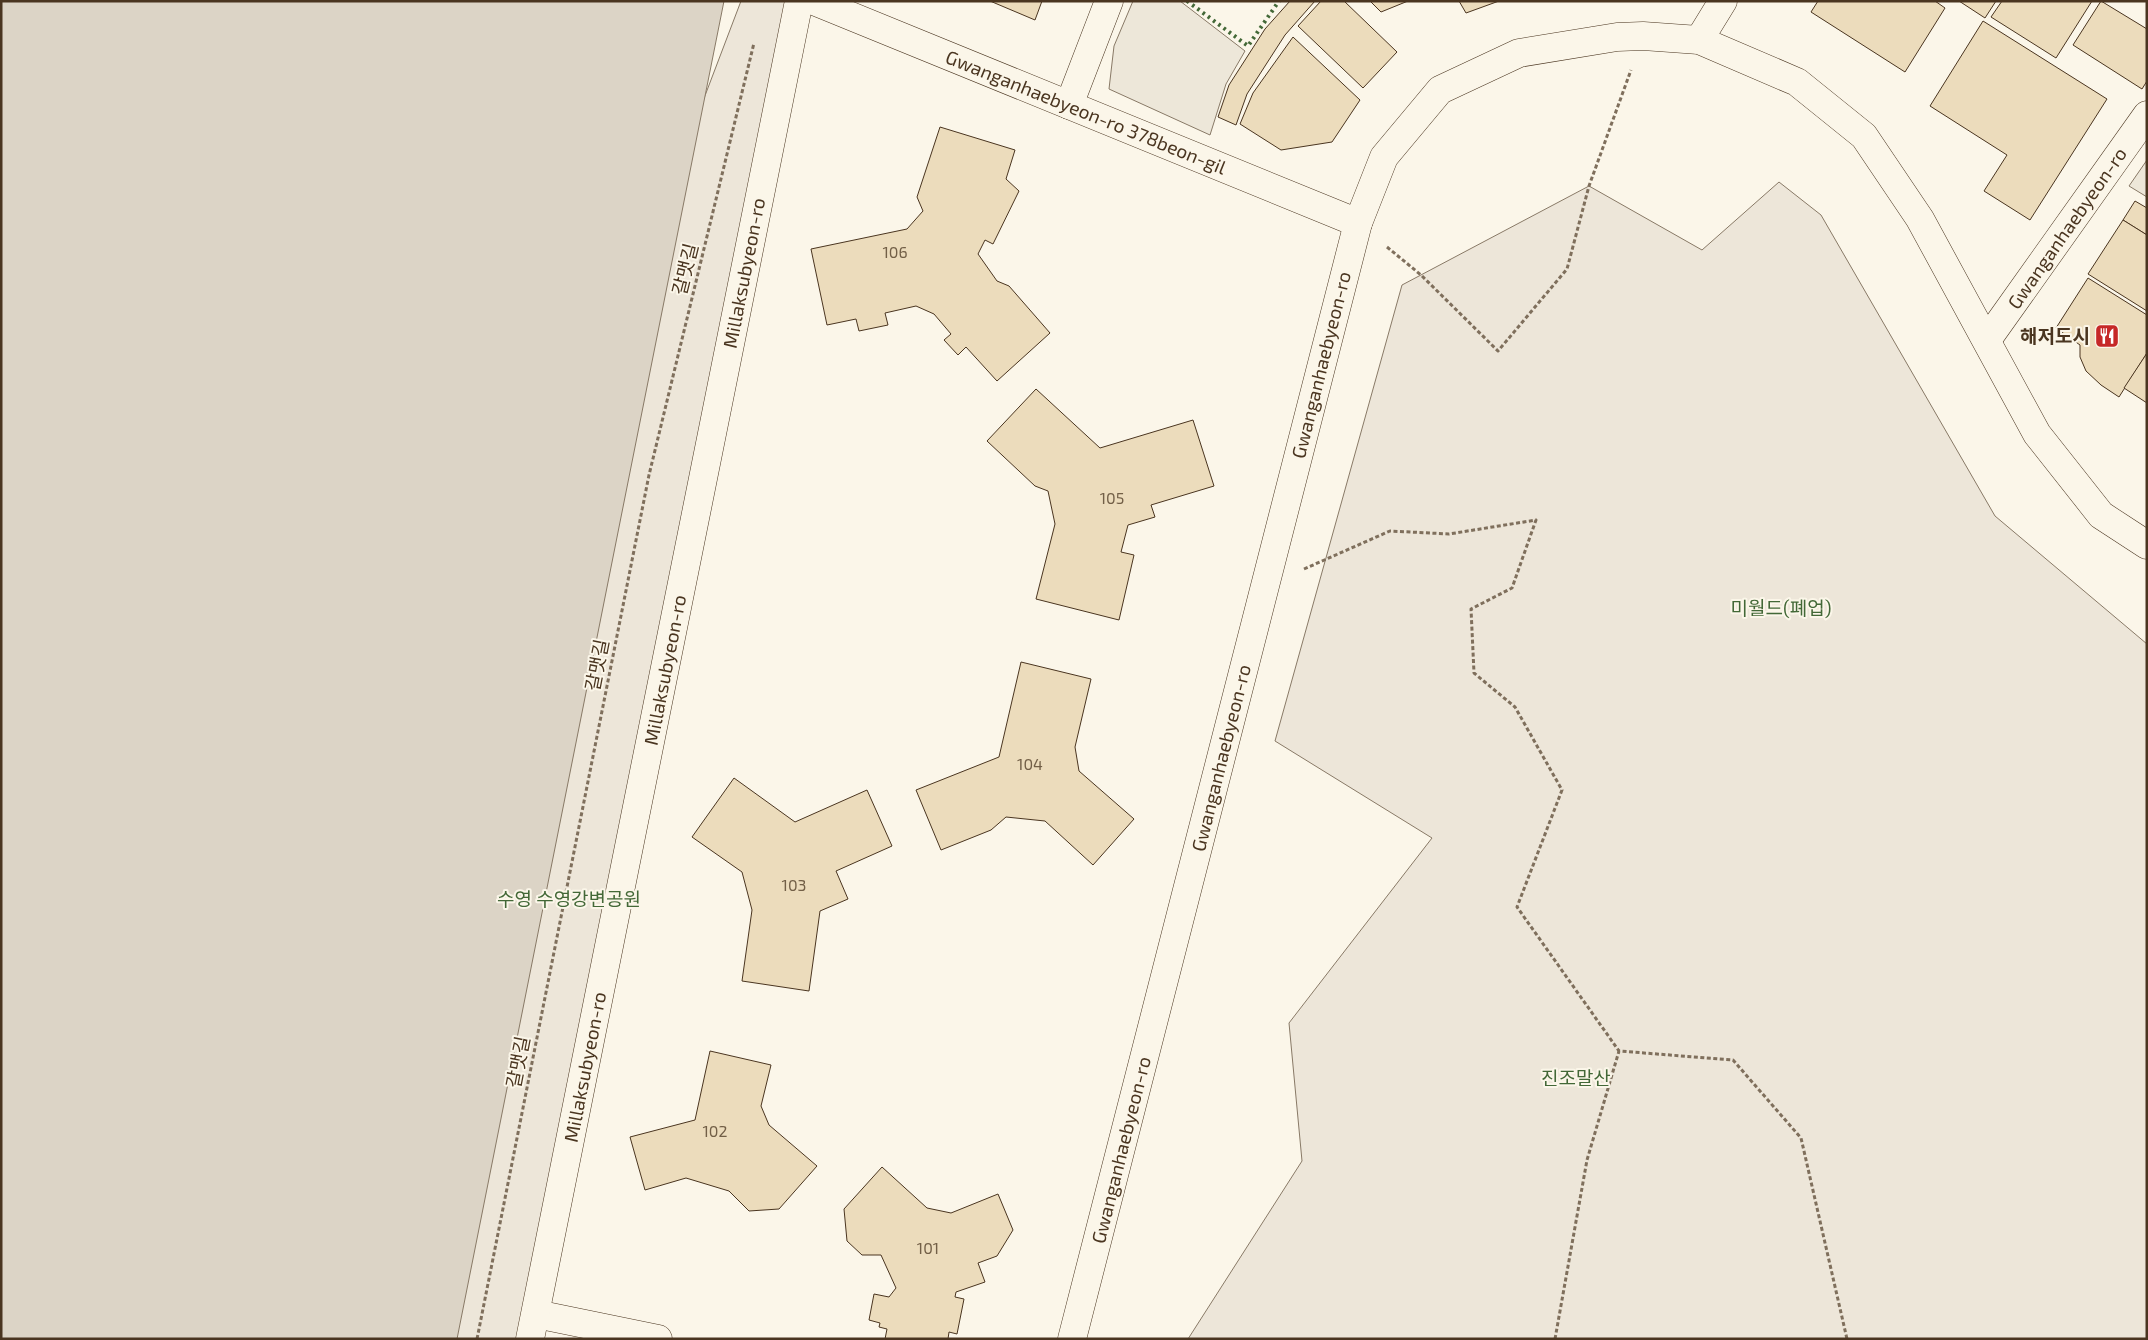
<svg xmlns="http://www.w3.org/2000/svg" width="2148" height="1340" font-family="'Exo 2','Noto Sans KR',sans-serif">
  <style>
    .green { fill: #ede6d9; stroke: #887966 }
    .parking { fill: #ede7d9; stroke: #887966 }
    .water { fill: #dcd4c6; stroke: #887966 }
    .building { fill: #ecdcbc; stroke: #4a3520 }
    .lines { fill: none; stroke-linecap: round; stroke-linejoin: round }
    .minor-casing { stroke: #4a3520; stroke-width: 29 }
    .tertiary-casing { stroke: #4a3520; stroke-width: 29 }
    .secondary-casing { stroke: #4a3520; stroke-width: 29 }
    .path { stroke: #7f6f5c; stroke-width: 3; stroke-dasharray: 4 2.5; stroke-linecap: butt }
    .minor { stroke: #fbf6e9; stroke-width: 28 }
    .tertiary { stroke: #fbf6e9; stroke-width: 28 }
    .secondary { stroke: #fbf6e9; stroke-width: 28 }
    .hedge { stroke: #436837; stroke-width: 4; stroke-dasharray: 2.5 4; stroke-linecap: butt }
    .labels { text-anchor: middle; stroke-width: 4; stroke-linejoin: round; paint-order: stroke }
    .number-label { font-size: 16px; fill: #725f47 }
    .street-label { font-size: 19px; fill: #4a3520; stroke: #fbf6e9 }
    .poi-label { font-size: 19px; font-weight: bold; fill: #4a3520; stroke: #fbf6e9; text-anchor: end }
    .park-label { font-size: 19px; fill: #436837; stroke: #fbf6e9 }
  </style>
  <rect width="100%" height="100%" fill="#fbf6e9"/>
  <g class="green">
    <polygon points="741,1 799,1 530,1339 435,1339 687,143"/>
    <polygon points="1779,182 1821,215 1995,516 2147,644 2147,1339 1188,1339 1302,1161 1289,1023 1432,838 1275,741 1402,285 1589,186 1702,250"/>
  </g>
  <g class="parking">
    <polygon points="1133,1 1180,1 1245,51 1226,84 1210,135 1109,89 1114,46"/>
    <polygon points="2147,160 2147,197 2129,186"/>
  </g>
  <polygon class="water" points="1,1 724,1 457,1339 1,1339"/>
  <g class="building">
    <polygon points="990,1 1042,1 1035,20"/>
    <polygon points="1290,1 1315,1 1285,35 1247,94 1236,125 1218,117 1229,85 1265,29"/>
    <polygon points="1321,1 1344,1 1397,52 1363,88 1298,26"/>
    <polygon points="1370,1 1408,1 1381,12"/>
    <polygon points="1459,1 1499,1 1466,13"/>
    <polygon points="1818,1 1935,1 1945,8 1905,72 1811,12"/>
    <polygon points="1959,1 1996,1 1985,18"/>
    <polygon points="2002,1 2092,1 2056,58 1991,17"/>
    <polygon points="2101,1 2147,29 2147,81 2142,89 2073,45"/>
    <polygon points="1983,21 2107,99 2030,220 1984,191 2007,155 1930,106"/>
    <polygon points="1293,37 1360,100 1332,142 1281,150 1240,124 1253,93"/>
    <polygon points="940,127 1015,150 1006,179 1019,191 993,244 985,240 978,254 997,281 1009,286 1050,333 997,381 966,347 958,355 944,340 951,334 934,314 916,306 885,313 888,325 859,331 856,319 827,325 811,249 907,229 923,211 917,197"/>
    <polygon points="2135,201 2147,208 2147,235 2123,220"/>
    <polygon points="2123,220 2147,235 2147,311 2088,274"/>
    <polygon points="2088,278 2147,315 2147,353 2119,397 2101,385 2086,371 2080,357 2080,345 2056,328"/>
    <polygon points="2147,353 2147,403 2124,388"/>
    <polygon points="1036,389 1100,448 1193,420 1214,486 1151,505 1155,517 1128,525 1121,552 1134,555 1119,620 1036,599 1055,524 1048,491 1035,486 987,441"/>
    <polygon points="1021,662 1091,679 1075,747 1079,771 1134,819 1093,865 1045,821 1006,817 991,830 941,850 916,790 999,757"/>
    <polygon points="734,778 795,822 867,790 892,846 836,871 848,899 820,911 809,991 742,981 752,910 742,872 692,837"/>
    <polygon points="710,1051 771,1065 761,1106 769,1125 817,1166 779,1209 749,1211 729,1191 686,1178 645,1190 630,1137 695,1120"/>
    <polygon points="882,1167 927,1208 951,1213 998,1194 1013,1230 997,1256 978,1263 985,1282 956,1292 955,1297 964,1299 957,1334 949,1332 948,1339 885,1339 887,1329 879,1327 880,1323 869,1320 874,1294 889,1297 896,1288 881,1255 862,1255 847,1241 844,1209"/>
  </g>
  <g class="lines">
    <defs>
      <g id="minor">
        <polyline points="814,1 1358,223"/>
        <polyline points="1699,40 1723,1"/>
        <polyline points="1069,105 1109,1"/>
        <polyline points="1987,340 2147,115"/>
        <polyline points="536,1314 658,1339"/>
      </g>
      <polyline id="tertiary" points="530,1339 799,1"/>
      <polyline id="secondary" points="1072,1339 1358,223 1384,157 1440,90 1519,53 1617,37 1643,36 1699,40 1797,82 1864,136 1920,219 2037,434 2101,515 2147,545"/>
    </defs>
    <use href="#minor" class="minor-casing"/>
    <use href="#tertiary" class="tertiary-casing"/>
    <use href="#secondary" class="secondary-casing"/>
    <g class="path">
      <polyline points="1387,247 1421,275 1498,351 1567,269 1589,186 1631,70"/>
      <polyline points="1304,569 1390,531 1449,534 1536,520 1512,588 1471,609 1474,673 1515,707 1562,790 1517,907 1619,1051"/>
      <polyline points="477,1339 649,475 754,43"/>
      <polyline points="1555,1339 1587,1160 1619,1051 1733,1060 1801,1138 1847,1339"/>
    </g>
    <use href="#minor" class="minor"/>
    <use href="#tertiary" class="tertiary"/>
    <use href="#secondary" class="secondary"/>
    <polyline class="hedge" points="1187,1 1248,46 1279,1"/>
  </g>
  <defs>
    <symbol id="restaurant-square" viewBox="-11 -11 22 22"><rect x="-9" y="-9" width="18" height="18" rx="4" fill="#c62828" stroke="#fbf6e9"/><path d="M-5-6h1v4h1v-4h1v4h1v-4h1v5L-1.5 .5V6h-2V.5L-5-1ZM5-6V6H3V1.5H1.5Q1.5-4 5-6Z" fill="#fff"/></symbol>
  </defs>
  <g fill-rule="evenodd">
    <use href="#restaurant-square" x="2093" y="322" width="28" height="28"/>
  </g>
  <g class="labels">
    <g class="number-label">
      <text x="895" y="258">106</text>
      <text x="1112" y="504">105</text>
      <text x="1030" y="770">104</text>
      <text x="794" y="891">103</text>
      <text x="715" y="1137">102</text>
      <text x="928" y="1254">101</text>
    </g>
    <g class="street-label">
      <text transform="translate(1086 112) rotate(22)" y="7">Gwanganhaebyeon-ro 378beon-gil</text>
      <text transform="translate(2067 228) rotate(-55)" y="7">Gwanganhaebyeon-ro</text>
      <text transform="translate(685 269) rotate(-76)" y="7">갈맷길</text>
      <text transform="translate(744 273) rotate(-79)" y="7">Millaksubyeon-ro</text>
      <text transform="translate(1321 365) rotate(-76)" y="7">Gwanganhaebyeon-ro</text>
      <text transform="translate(597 665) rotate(-79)" y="7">갈맷길</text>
      <text transform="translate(665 670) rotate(-79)" y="7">Millaksubyeon-ro</text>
      <text transform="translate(1221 758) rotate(-76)" y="7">Gwanganhaebyeon-ro</text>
      <text transform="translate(518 1062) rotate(-79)" y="7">갈맷길</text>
      <text transform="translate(585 1067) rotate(-79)" y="7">Millaksubyeon-ro</text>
      <text transform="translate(1121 1150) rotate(-76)" y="7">Gwanganhaebyeon-ro</text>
    </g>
    <g class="poi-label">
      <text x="2090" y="343">해저도시</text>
    </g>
    <g class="park-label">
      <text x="1781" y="615">미월드(폐업)</text>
      <text x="569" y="906">수영 수영강변공원</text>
      <text x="1576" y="1085">진조말산</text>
    </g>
  </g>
  <rect width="2148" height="1340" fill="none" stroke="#4a3520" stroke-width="5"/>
</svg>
